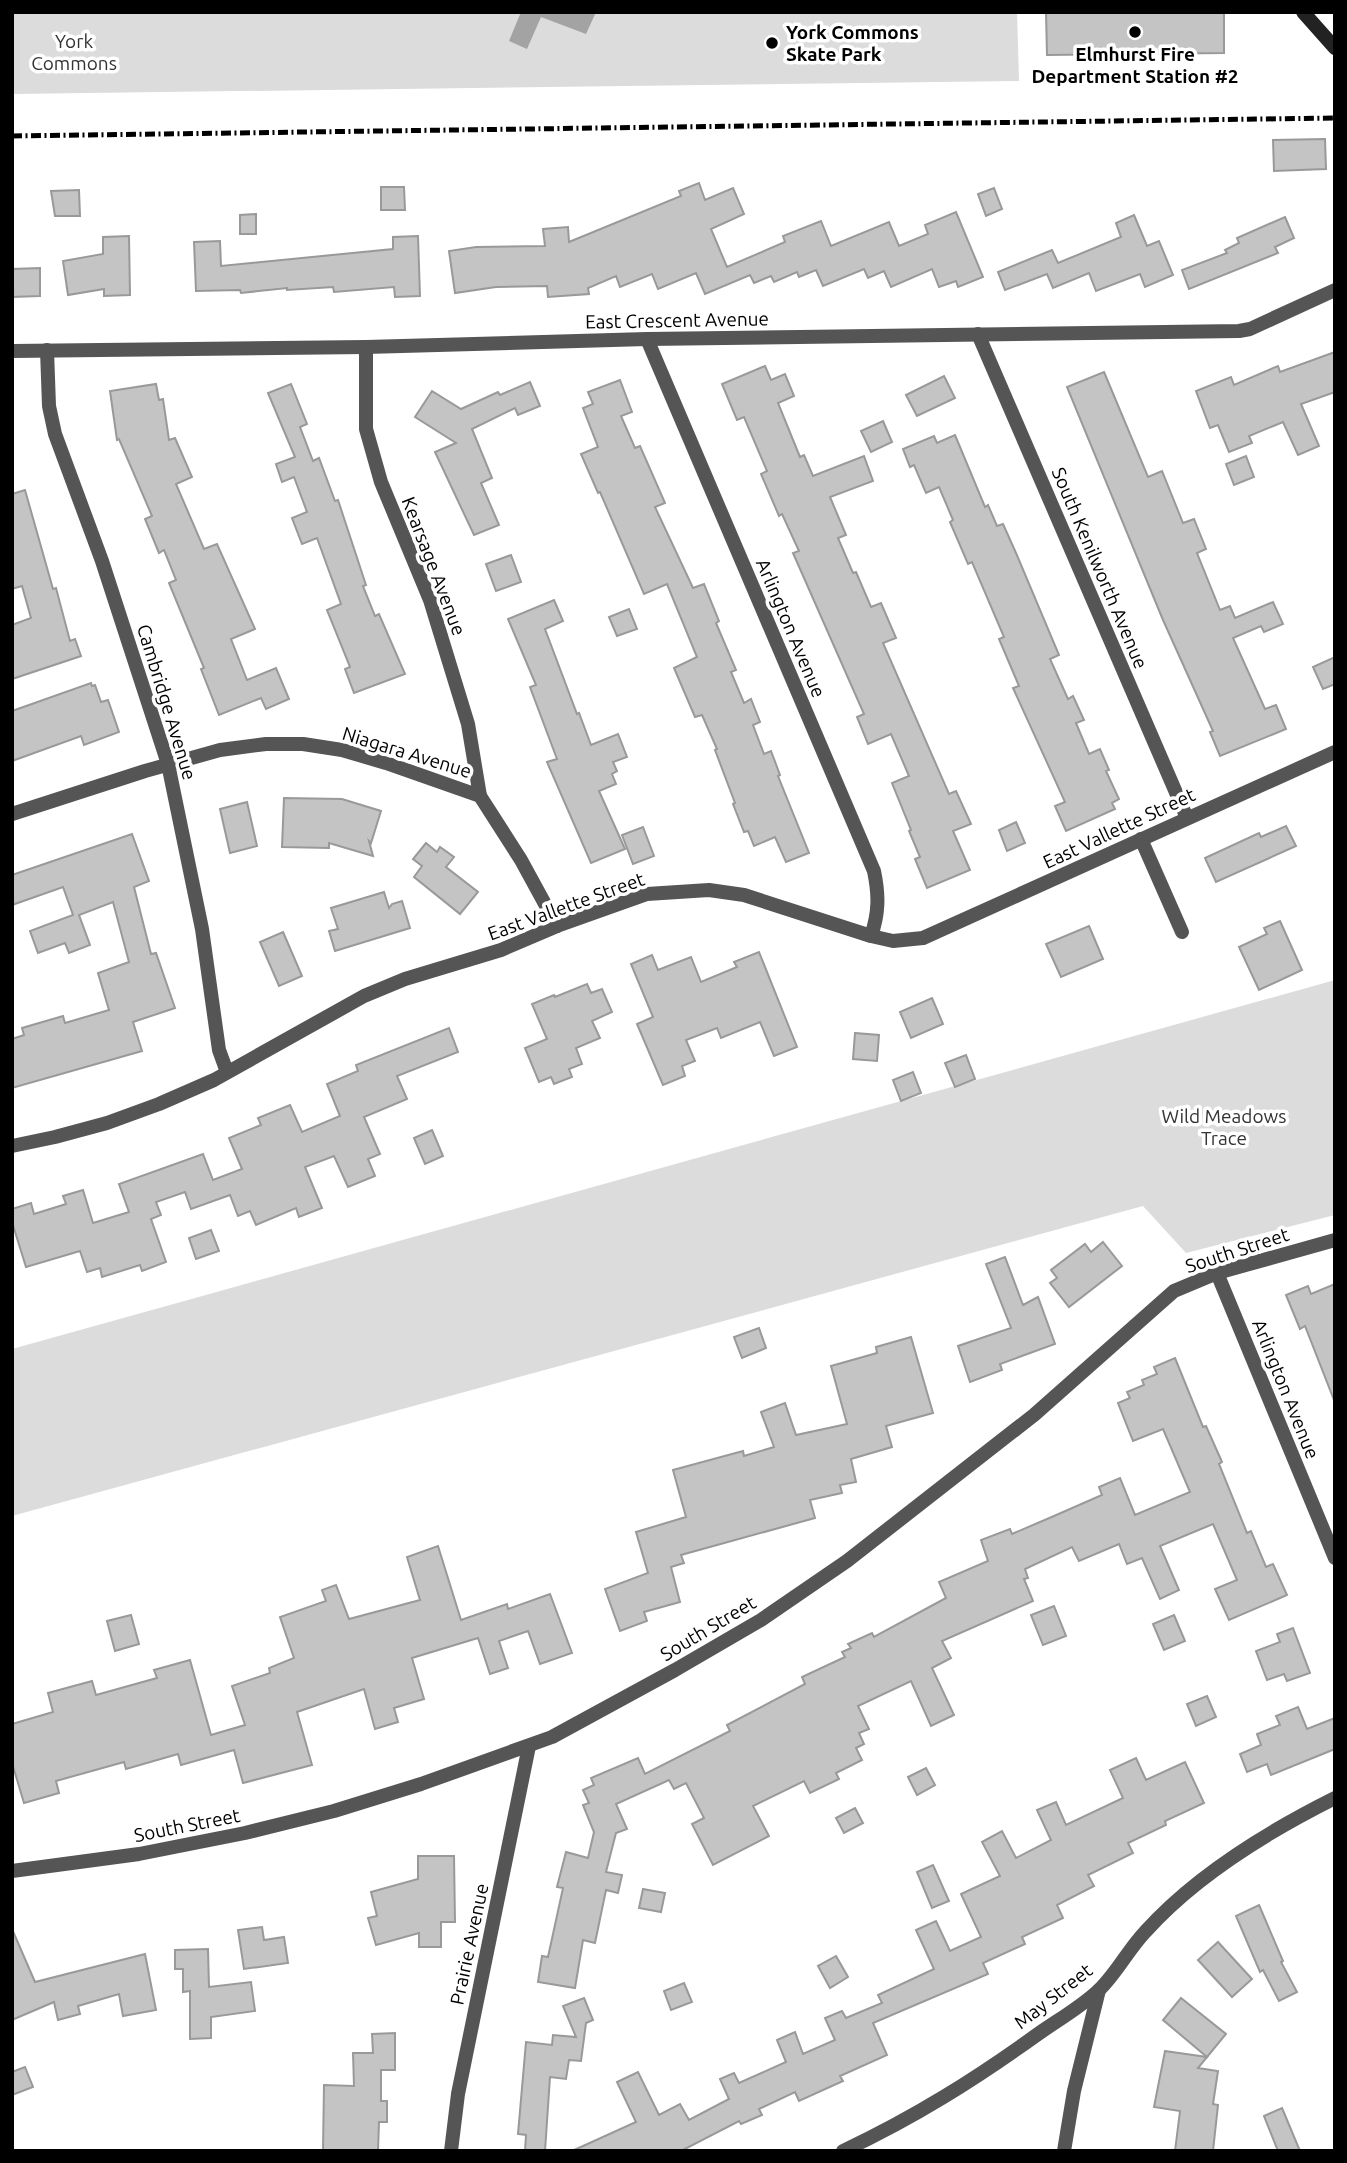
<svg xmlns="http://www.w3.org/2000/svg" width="1347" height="2163" font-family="Ubuntu,sans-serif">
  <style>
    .green { fill: #dcdcdc }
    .water { fill: #a3a3a3 }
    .building { fill: #c4c4c4; stroke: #999; stroke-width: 2 }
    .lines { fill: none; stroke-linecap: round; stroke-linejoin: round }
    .minor { stroke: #555; stroke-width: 14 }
    .secondary { stroke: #222; stroke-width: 14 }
    .rail { stroke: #000; stroke-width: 5; stroke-dasharray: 10 3.5 2 3.5; stroke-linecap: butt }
    .poi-dot { fill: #000; stroke: #fff; stroke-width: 2.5 }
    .labels { text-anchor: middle; stroke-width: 7; stroke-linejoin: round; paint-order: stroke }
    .poi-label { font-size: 19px; font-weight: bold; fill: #000; stroke: #fff; text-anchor: start }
    .park-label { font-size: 19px; fill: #333; stroke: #fff }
    .street-label { font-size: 19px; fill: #000; stroke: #fff }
  </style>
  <rect width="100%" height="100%" fill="#fff"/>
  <g class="green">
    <polygon points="12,12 1017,12 1019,81 12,94"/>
    <polygon points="1335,980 1335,1215 1186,1253 1143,1206 12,1516 12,1349"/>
  </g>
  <polygon class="water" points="521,12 596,12 586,34 541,17 527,49 509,41"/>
  <g class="building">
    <polygon points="1046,12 1224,12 1224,53 1047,55"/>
    <polygon points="1325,139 1326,169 1274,171 1273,140"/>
    <polygon points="699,183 705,200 733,188 744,214 711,229 727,267 785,242 783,236 821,221 831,246 889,222 899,246 928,234 925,225 956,212 983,277 958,287 956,281 939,287 932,269 891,287 884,271 868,278 864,269 823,286 816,270 799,277 797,272 774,282 771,276 754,283 750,275 705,294 696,273 658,289 652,274 620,287 616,276 588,288 589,294 548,297 547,286 496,287 455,293 449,251 476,247 545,246 543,229 568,227 569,242 681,196 679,191"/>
    <polygon points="381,187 404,187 405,210 381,210"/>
    <polygon points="994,188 1002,209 986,216 978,194"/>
    <polygon points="79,190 80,216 55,216 51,191"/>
    <polygon points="256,214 256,234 240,234 240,215"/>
    <polygon points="1134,215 1147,246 1159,241 1173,275 1145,287 1140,274 1096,291 1089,273 1053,288 1047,274 1005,290 998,272 1052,250 1058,263 1121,237 1116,223"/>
    <polygon points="1285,217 1294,238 1275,247 1278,253 1189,289 1182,270 1227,253 1225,250 1239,243 1237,238"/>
    <polygon points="129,236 130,295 104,296 104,289 68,295 63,261 103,254 103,237"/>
    <polygon points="418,236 420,296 395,297 394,287 334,292 333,287 287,290 287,288 241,293 240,290 196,291 194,242 220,241 221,266 393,249 393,237"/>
    <polygon points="40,268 40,296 12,297 12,269"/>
    <polygon points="1335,352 1335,392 1301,404 1319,446 1298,455 1283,422 1249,436 1252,443 1229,452 1218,425 1210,428 1196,391 1231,377 1234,385 1278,366 1280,372"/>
    <polygon points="765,366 771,380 785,374 794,396 778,403 800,457 804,455 813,476 864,456 873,481 830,497 846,535 838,538 853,573 856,572 871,607 881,603 896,638 883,643 949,794 956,791 971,824 953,831 970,870 927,888 915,859 920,857 909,831 911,830 892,783 909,776 891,734 868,744 857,717 864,714 793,553 799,551 782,514 779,516 761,474 767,471 744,417 737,420 722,384"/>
    <polygon points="1104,372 1148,477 1162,471 1183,523 1194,519 1206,549 1197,553 1220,610 1230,606 1235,618 1273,602 1283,624 1264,632 1261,626 1233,638 1265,709 1276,705 1286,729 1220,756 1210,732 1213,731 1163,620 1067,387"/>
    <polygon points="944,376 955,398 917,416 906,395"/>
    <polygon points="620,380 632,412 621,416 635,448 640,446 665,503 655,507 693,588 704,584 719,621 716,623 736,670 731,672 744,703 751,699 760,722 753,725 764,754 771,751 780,775 778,776 809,853 786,862 775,837 754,846 748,831 744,832 733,804 735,803 715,750 717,749 702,715 695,717 674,668 697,657 667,584 644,594 600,492 598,493 581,454 598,447 583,408 593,404 588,392"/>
    <polygon points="530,382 540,406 518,415 515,408 472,429 492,478 481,483 499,525 474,535 435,452 456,443 415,417 432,391 461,409 498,392 500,395"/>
    <polygon points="156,384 159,400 163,399 169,440 175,438 192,477 176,484 204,549 217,544 255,629 231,639 247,680 276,668 289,699 266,709 261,698 219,715 201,669 204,668 169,583 176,580 164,550 159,553 145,519 152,516 119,439 117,440 110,391"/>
    <polygon points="291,384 307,424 300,427 313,461 319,458 335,501 338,500 366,585 363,586 375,616 379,614 405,674 354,693 345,669 350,667 327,610 341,604 317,538 302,544 292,518 307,512 294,477 282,482 276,464 295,457 268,393"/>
    <polygon points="883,421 892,442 871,452 861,431"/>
    <polygon points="955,435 985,507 988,505 997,526 1003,524 1016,553 1059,655 1050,659 1068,699 1073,696 1084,720 1076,723 1089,754 1100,749 1109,770 1106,771 1119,799 1112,803 1115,809 1066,831 1055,806 1065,802 1013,688 1019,686 999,639 1004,637 972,562 968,564 950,522 953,520 939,487 926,493 914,465 910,467 903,449 934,436 937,443"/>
    <polygon points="1246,456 1254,477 1234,485 1226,464"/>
    <polygon points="25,490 53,589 56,588 70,641 75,639 81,656 12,679 12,625 31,618 22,586 12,589 12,494"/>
    <polygon points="511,555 521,582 496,591 486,564"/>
    <polygon points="554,600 563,621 545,629 577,714 579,713 591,745 618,734 627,757 613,762 617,771 612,774 616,784 599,791 625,849 591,863 547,762 557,759 530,687 536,685 508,619"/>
    <polygon points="629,609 637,629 617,636 609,617"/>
    <polygon points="1335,657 1335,684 1323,689 1313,667"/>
    <polygon points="91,683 92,686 95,685 101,702 108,700 119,732 84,745 81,736 12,761 12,711"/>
    <polygon points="284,798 342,799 381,811 371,843 369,841 373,856 329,843 329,848 282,847"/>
    <polygon points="247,802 257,846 230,853 220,809"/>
    <polygon points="1016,822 1025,843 1007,851 999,830"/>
    <polygon points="1286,826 1296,846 1216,882 1205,858 1259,833 1261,837"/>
    <polygon points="643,827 654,856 633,864 622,835"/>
    <polygon points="132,834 149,881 134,887 151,954 156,953 175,1008 133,1022 142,1051 12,1088 12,1039 24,1035 22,1028 63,1016 65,1023 109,1010 98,973 129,962 113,902 79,915 90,945 69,953 65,943 38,953 30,931 73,915 63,887 12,905 12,875"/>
    <polygon points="426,843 437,852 440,847 454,857 446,867 478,892 460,914 414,877 422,866 413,859"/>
    <polygon points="384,892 389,908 392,904 402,901 410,928 335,951 329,931 338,929 331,908"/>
    <polygon points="1280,921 1302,970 1259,990 1239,947 1267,934 1264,928"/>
    <polygon points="1089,926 1103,959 1061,977 1046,944"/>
    <polygon points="283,932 302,976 279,986 260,942"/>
    <polygon points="759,952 797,1047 774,1056 760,1022 721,1038 717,1028 686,1040 695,1061 682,1066 685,1076 663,1085 637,1024 653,1017 631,964 652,955 658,970 691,957 701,982 737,967 734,962"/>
    <polygon points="587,984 591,993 602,989 612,1012 592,1021 600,1038 576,1048 582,1064 569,1069 572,1077 554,1084 551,1077 539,1082 525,1048 547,1039 532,1004 554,995 555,997"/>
    <polygon points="932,998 943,1024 911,1038 900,1012"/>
    <polygon points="449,1028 458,1052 397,1076 407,1099 364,1117 380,1154 368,1159 375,1176 348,1187 334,1156 305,1167 322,1208 299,1217 296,1208 256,1225 250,1211 238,1216 230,1195 191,1209 185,1192 156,1202 161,1215 151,1219 166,1262 142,1271 140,1265 102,1277 100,1268 87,1272 80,1251 26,1267 12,1222 12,1209 31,1203 34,1214 66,1204 63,1196 83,1190 93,1223 129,1212 119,1184 203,1154 213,1180 242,1169 229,1138 261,1125 258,1118 290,1105 302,1132 340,1116 327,1084 358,1071 356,1065"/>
    <polygon points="855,1033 879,1035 877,1061 853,1059"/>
    <polygon points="966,1055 975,1079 955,1087 945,1063"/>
    <polygon points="913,1072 921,1093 901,1101 893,1080"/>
    <polygon points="432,1130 443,1156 425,1164 414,1138"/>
    <polygon points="211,1230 219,1251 196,1259 189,1238"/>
    <polygon points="1103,1242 1122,1266 1069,1307 1050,1283 1057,1278 1051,1270 1085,1244 1091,1252"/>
    <polygon points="1005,1257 1023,1305 1038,1297 1055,1344 1000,1364 1002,1370 970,1382 958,1346 1011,1328 986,1264"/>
    <polygon points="1335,1284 1335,1400 1334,1400 1305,1326 1300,1329 1286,1295 1308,1286 1311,1294"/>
    <polygon points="759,1328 766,1348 742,1358 734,1337"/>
    <polygon points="911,1337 933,1413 886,1426 892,1447 851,1459 856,1482 840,1485 842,1493 810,1500 815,1518 681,1555 684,1563 671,1567 680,1602 644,1612 647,1621 620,1631 605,1589 648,1573 636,1532 686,1517 673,1470 743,1451 744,1456 774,1447 761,1412 785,1403 796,1435 847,1424 831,1366 877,1353 876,1347"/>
    <polygon points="1175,1358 1203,1427 1206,1426 1222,1462 1219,1464 1247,1533 1251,1531 1266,1567 1273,1564 1287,1595 1229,1620 1215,1589 1237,1580 1213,1524 1160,1546 1179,1590 1160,1599 1142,1558 1127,1564 1119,1544 1079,1561 1072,1547 1025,1569 1028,1578 1024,1579 1033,1601 942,1641 951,1658 932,1668 954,1715 931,1726 911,1681 858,1706 869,1729 859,1733 864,1744 856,1748 862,1760 836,1773 839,1779 810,1793 804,1781 753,1806 769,1836 713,1865 692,1824 704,1818 686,1783 674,1789 669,1780 616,1804 627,1829 616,1833 606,1872 622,1875 618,1893 606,1890 595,1943 583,1940 575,1988 538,1982 542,1956 548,1957 563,1888 557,1887 566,1852 588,1858 594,1832 583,1805 589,1803 583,1790 594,1785 591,1778 638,1758 645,1774 730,1731 727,1725 805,1684 802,1677 845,1657 842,1652 851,1648 848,1644 872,1633 874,1637 946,1598 939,1582 988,1561 981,1540 1010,1529 1012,1534 1054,1516 1102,1495 1099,1487 1120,1478 1135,1515 1190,1492 1163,1429 1133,1441 1118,1403 1130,1398 1127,1392 1144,1385 1142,1380 1157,1374 1154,1367"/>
    <polygon points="438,1546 461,1620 507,1604 508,1609 550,1594 572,1653 540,1664 528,1631 499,1641 508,1668 490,1674 478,1638 412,1658 424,1699 394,1708 398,1722 375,1729 364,1689 297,1712 312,1765 243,1783 234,1750 181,1765 178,1754 126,1769 124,1762 56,1781 59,1793 24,1803 12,1763 12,1724 53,1712 48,1693 92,1681 96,1695 157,1678 154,1670 190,1660 211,1735 245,1725 232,1686 270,1673 269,1668 294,1658 280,1617 326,1601 322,1590 336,1585 349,1619 420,1600 407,1557"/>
    <polygon points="1054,1606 1066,1636 1043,1645 1031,1615"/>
    <polygon points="131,1615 139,1644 115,1651 107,1621"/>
    <polygon points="1174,1615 1185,1641 1164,1650 1153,1624"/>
    <polygon points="1293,1628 1310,1673 1287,1681 1284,1674 1267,1680 1256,1651 1280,1642 1277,1634"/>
    <polygon points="1207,1696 1216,1717 1196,1726 1187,1704"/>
    <polygon points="1298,1707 1307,1729 1335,1718 1335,1749 1271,1775 1267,1764 1247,1772 1240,1754 1261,1745 1257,1734 1280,1725 1276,1716"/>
    <polygon points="1136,1758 1146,1780 1185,1762 1204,1803 1165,1821 1166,1825 1128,1843 1133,1853 1088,1875 1094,1886 1057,1905 1063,1918 1022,1937 1025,1944 983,1963 988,1974 873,2023 887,2055 840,2076 843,2081 799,2101 795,2092 759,2109 762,2115 741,2124 739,2121 681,2151 572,2151 636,2122 617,2082 638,2072 659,2115 680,2104 689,2120 729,2099 720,2079 734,2073 739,2083 786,2062 777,2040 795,2032 803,2054 835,2040 825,2018 842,2011 846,2018 882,2003 878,1995 934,1969 916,1930 936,1921 950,1951 981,1937 961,1894 1000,1876 982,1842 1002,1831 1016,1858 1051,1840 1037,1810 1056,1802 1066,1825 1123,1798 1110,1770"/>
    <polygon points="926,1768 935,1785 917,1795 908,1777"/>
    <polygon points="855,1808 863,1823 844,1833 836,1818"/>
    <polygon points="418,1856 454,1856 455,1922 441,1922 441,1947 419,1947 419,1933 376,1945 368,1918 377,1916 371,1892 418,1879"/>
    <polygon points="933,1865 949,1901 932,1908 917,1872"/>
    <polygon points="643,1889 665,1893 661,1912 639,1908"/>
    <polygon points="1259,1905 1283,1961 1281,1962 1297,1992 1279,2001 1263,1970 1260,1972 1236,1916"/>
    <polygon points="262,1927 264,1940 284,1937 288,1963 244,1969 238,1930"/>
    <polygon points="12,1929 35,1982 145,1954 156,2010 123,2016 119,1994 78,2006 80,2014 58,2020 54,2002 12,2020"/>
    <polygon points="1218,1942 1252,1979 1232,1997 1198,1960"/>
    <polygon points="208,1949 209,1987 251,1982 255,2011 211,2017 211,2038 190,2039 190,1991 183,1992 183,1969 175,1969 175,1950"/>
    <polygon points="836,1956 848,1977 830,1988 818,1966"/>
    <polygon points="684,1983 692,2002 671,2010 664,1991"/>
    <polygon points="584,1998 593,2020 586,2023 581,2061 569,2060 566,2079 550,2077 545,2151 525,2151 526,2135 518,2134 526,2042 552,2045 553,2035 576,2037 563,2006"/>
    <polygon points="1181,1998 1226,2034 1207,2057 1163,2020"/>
    <polygon points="395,2033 395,2070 381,2070 381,2101 387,2101 387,2122 379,2122 378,2151 323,2151 324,2085 354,2086 353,2053 373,2053 372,2034"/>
    <polygon points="1165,2051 1207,2057 1198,2068 1218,2071 1213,2104 1218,2105 1213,2151 1175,2151 1180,2111 1154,2107"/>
    <polygon points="25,2067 33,2087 12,2095 12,2072"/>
    <polygon points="1282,2108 1300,2151 1278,2151 1264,2116"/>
  </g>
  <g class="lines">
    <g class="minor">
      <polyline points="978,334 1187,818"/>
      <path d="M 647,339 L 874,871 C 879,895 879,913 871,936"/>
      <polyline points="366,347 366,429 381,482 430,600 468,724 480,796"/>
      <polyline points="47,350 49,406 55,434 102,561 168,764 202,929 219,1050 227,1072"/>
      <polyline points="12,351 366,347 647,339 1239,331 1250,329 1335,290"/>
      <polyline points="12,814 145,771 220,750 266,744 303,744 342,750 386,763 480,796 521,860 557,926"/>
      <polyline points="1141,839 1182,932"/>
      <polyline points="12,1146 55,1137 107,1123 159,1104 214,1080 364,996 405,979 501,950 557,926 647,894 709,890 744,895 871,936 893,941 923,938 1335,752"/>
      <polyline points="1217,1273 1335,1558"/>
      <polyline points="12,1871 139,1854 245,1833 334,1811 421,1784 552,1737 675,1670 761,1620 847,1561 1034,1415 1174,1291 1217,1273 1335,1240"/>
      <polyline points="451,2151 458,2094 529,1746"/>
      <path d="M 843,2151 C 915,2117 974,2080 1038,2034 C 1058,2020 1081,2007 1099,1990 C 1116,1974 1128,1950 1145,1932 C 1196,1875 1267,1832 1335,1798"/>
      <polyline points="1064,2151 1074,2091 1099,1990"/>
    </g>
    <polyline class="secondary" points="1303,12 1335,48"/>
    <polyline class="rail" points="12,136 1335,118"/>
  </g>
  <g class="poi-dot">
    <circle cx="1135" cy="32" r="7"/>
    <circle cx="772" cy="43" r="7"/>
  </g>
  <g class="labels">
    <g class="poi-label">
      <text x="786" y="39">York Commons<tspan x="786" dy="22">Skate Park</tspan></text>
      <text x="1135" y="61" text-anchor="middle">Elmhurst Fire<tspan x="1135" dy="22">Department Station #2</tspan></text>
    </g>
    <g class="park-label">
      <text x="74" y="48">York<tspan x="74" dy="22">Commons</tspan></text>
      <text x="1224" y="1123">Wild Meadows<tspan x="1224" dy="22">Trace</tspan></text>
    </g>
    <g class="street-label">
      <text transform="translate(677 320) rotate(-1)" y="7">East Crescent Avenue</text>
      <text transform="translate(434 566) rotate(69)" y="7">Kearsage Avenue</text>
      <text transform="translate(1100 568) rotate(67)" y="7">South Kenilworth Avenue</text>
      <text transform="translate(791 628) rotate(67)" y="7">Arlington Avenue</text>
      <text transform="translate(167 702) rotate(73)" y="7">Cambridge Avenue</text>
      <text transform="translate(407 752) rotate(17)" y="7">Niagara Avenue</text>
      <text transform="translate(1119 828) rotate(-25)" y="7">East Vallette Street</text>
      <text transform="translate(566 906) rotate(-20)" y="7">East Vallette Street</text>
      <text transform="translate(1237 1250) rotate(-18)" y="7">South Street</text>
      <text transform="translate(1286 1389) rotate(68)" y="7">Arlington Avenue</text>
      <text transform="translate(708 1628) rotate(-31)" y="7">South Street</text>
      <text transform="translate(187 1825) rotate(-11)" y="7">South Street</text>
      <text transform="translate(469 1944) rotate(-78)" y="7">Prairie Avenue</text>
      <text transform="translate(1053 1996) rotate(-38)" y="7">May Street</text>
    </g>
  </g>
  <rect width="1347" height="2163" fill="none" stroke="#000000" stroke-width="28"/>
</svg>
